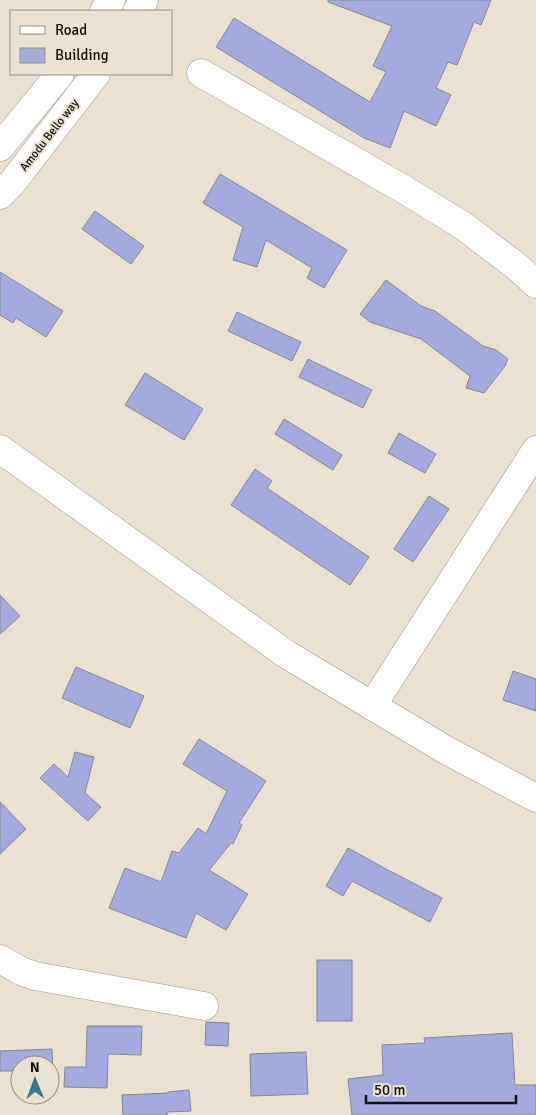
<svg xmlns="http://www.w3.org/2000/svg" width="536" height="1115" font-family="Signika,sans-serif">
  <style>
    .building { fill: #a5aade; stroke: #848695 }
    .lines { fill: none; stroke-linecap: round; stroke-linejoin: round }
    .minor-casing { stroke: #9b9384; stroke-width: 29 }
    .major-casing { stroke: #9b9384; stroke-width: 29 }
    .minor { stroke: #fff; stroke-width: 28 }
    .major { stroke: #fff; stroke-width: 28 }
    .labels { text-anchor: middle; stroke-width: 4; stroke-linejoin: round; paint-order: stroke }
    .street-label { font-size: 12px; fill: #13100b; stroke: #eae1d1 }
  </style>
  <rect width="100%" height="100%" fill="#eae1d1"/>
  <g class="building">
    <polygon points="328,0 491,0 481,25 474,22 457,65 448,62 436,88 451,95 436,126 404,111 390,148 364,138 216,47 234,18 370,102 386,72 373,66 392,26 328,2"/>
    <polygon points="220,174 347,250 324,288 307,278 312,268 266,240 257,267 233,260 243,227 203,203"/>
    <polygon points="95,211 144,246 131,264 82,229"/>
    <polygon points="0,272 63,311 46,337 16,318 13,323 0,315"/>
    <polygon points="386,280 421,306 435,311 483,346 496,350 508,359 505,366 484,393 466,388 470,376 421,339 370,322 360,314"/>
    <polygon points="237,312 301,342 292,361 228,331"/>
    <polygon points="308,359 372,390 363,408 299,377"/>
    <polygon points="145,373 203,409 184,440 125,405"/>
    <polygon points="284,419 342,455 333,470 275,434"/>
    <polygon points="399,433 436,454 425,473 388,453"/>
    <polygon points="255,469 272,481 267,488 369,557 350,585 231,505"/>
    <polygon points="429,496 449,509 413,562 394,549"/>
    <polygon points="0,595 20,616 0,634"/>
    <polygon points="76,667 144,696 130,728 62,698"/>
    <polygon points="513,671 536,679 536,711 503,700"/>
    <polygon points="199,739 266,781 239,823 242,825 233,844 231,843 209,870 248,894 226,930 196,913 186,938 109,908 125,868 161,882 172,851 179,853 198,828 206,834 227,791 183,764"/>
    <polygon points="75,752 94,757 85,793 101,807 88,821 40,778 54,764 68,777"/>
    <polygon points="0,802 26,829 0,854"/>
    <polygon points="348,848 386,869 442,898 430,922 352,881 343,896 326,886"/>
    <rect x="317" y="960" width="35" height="61"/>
    <polygon points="206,1022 229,1023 228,1046 205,1045"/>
    <polygon points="87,1026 142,1026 141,1055 108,1054 107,1088 64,1087 65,1067 86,1067"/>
    <polygon points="512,1033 515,1085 536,1085 536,1115 352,1115 348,1079 383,1075 382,1045 425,1043 424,1038"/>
    <polygon points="52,1049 53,1069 50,1069 50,1065 20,1065 20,1071 0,1071 0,1051"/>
    <polygon points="306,1052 308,1094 251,1096 250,1054"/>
    <polygon points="189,1090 191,1111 167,1112 167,1115 123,1115 122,1095 168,1093 168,1092"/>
  </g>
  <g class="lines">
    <defs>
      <g id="minor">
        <polyline points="201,73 405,190 462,225 515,265 536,284"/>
        <polyline points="0,449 286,654 444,749 536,798"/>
        <polyline points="372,706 536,450"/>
        <polyline points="0,959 21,971 35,976 204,1006"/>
      </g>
      <g id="major">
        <polyline points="104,11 111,0"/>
        <polyline points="137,11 144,0"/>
        <polyline points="0,147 60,74"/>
        <polyline points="0,195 12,183 96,74"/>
      </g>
    </defs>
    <use href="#minor" class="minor-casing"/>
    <use href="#major" class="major-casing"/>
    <use href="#minor" class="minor"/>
    <use href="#major" class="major"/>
  </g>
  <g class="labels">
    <g class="street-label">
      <text transform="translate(49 135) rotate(-52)" y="4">Amodu Bello way</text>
    </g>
  </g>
  <rect x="10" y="10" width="162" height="65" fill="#eae1d1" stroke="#948d82"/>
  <rect x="20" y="26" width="25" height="8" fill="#ffffff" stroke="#948d82"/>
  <text x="55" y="35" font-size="15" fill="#13100b">Road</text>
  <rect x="20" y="48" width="25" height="15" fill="#a5aade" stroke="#948d82"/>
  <text x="55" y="60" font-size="15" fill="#13100b">Building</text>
  <g transform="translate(35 1080) rotate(359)"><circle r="24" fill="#eae1d1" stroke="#948d82"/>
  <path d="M0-4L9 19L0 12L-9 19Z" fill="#36798a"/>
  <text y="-8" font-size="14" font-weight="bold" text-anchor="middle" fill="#13100b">N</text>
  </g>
  <path d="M366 1095v8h150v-8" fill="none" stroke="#13100b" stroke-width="2.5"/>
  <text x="374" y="1095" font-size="15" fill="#13100b" stroke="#eae1d1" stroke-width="4" paint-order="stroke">50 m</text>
</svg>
